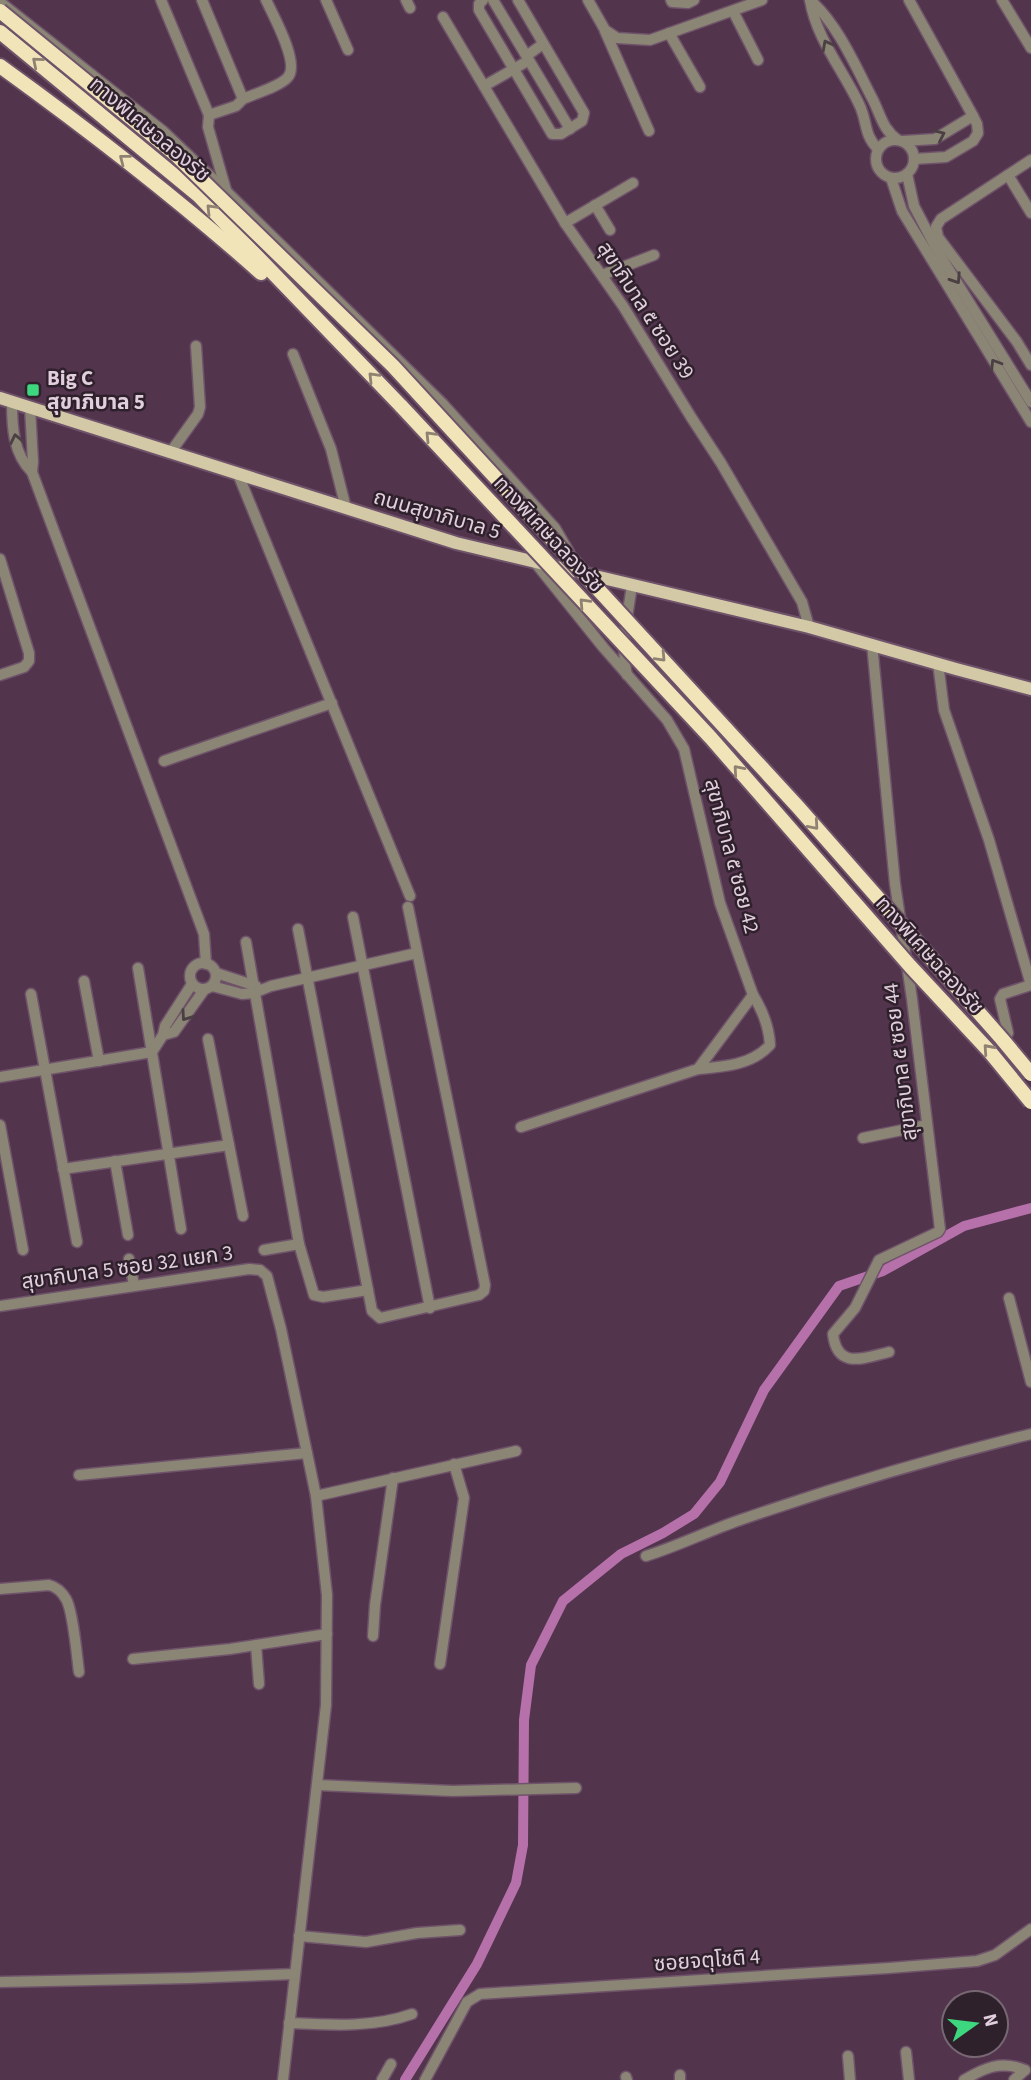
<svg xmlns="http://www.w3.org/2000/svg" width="1031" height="2080" font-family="'Source Sans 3','Noto Sans Thai',sans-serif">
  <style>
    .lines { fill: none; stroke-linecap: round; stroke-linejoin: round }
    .canal { stroke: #b671ab; stroke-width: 10 }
    .minor-casing { stroke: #6f536a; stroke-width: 13 }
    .major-casing { stroke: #6f536a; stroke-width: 16 }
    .highway-casing { stroke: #6f536a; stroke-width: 18 }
    .minor { stroke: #8a8574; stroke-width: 10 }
    .major { stroke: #d4c9a6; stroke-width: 12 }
    .highway { stroke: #f1e4b9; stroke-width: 14 }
    .highway-bridge-casing { stroke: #6f536a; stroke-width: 18; stroke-linecap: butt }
    .highway-bridge { stroke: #f1e4b9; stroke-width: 14 }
    .oneway { stroke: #4a3f42 }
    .oneway2 { stroke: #908272 }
    .poi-dot { fill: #3cd77e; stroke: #2f212c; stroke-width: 2.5 }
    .labels { text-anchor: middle; stroke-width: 5; stroke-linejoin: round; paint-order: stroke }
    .street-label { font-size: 21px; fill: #e2cfde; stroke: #2f212c }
    .poi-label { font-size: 21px; font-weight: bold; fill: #e2cfde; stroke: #2f212c; text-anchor: start }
  </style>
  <rect width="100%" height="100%" fill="#52344d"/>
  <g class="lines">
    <polyline class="canal" points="405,2080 477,1964 516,1883 523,1845 524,1720 531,1665 563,1601 621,1554 663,1533 694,1514 720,1482 764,1390 839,1286 883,1271 964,1226 1031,1208"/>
    <defs>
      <g id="minor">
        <polyline points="161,0 209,115 208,127 226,190"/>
        <polyline points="202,0 243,99 236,106 209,115"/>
        <polyline points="326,0 348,50"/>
        <polyline points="406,0 410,8"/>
        <polyline points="483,0 479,4 479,10 552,134 561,134 582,121 584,113 518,0"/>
        <polyline points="493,0 570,129"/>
        <polyline points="588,0 605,30 617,38 650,40 762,0"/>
        <polyline points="671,0 672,2 688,3 694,0"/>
        <path d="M 810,0 C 837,23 856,67 872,98 C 881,115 882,129 898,140"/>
        <path d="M 810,0 C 816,38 843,70 859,104 C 868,122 863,134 878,149"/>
        <polyline points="909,0 973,116 977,124 978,133 973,141 946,157 914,159"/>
        <polyline points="1002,0 1031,48"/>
        <polyline points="0,2 163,131 226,191 443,404 555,528 569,552"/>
        <polyline points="733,11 758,60"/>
        <polyline points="443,17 565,223 623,306 691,417 721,463 802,602 809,627"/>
        <polyline points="605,31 649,131"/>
        <polyline points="669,33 700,87"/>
        <polyline points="484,86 526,62 529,54 543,44"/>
        <path d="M 243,99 C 254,94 281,86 288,77 C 300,63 273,15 266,0"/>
        <circle cx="895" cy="159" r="19"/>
        <polyline points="903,141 935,139 973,116"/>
        <polyline points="1031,160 941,219 936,227 938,237 1017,342 1031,365"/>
        <polyline points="907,174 914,206 938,252 1031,402"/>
        <polyline points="1008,175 1031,213"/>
        <polyline points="891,178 902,211 1031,422"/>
        <polyline points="595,205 610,230"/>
        <polyline points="565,223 633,183"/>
        <polyline points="602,275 654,255"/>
        <polyline points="293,354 331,449 346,508"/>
        <path d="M 12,402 C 12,426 13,454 32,472 L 204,934 L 206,964"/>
        <polyline points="30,407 33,462 32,472"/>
        <polyline points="170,453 198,414 200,407 196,346"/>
        <polyline points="238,474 410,896"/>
        <polyline points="0,559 29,653 29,661 24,667 0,675"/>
        <path d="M 872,644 L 895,884 L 912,999 L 940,1229 L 938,1232 L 879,1260 L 855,1308 L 833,1334 C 837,1370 864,1358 889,1352"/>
        <polyline points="938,663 944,710 989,840 1031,985"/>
        <path d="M 627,675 C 620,646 628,614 632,585"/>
        <polyline points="164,761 332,703"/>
        <polyline points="353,917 430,1308"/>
        <polyline points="298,929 372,1311 380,1318 479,1295 484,1291 485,1285 408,907"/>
        <polyline points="246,942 299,1244 314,1295 323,1297 368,1290"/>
        <circle cx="203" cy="976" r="13"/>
        <polyline points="138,968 181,1229"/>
        <polyline points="216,973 256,986"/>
        <polyline points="84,981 99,1061"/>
        <polyline points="212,986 242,994 254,993 271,986 417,953"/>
        <polyline points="31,994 77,1242"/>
        <polyline points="1008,1033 1000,999 1003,994 1031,985"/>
        <polyline points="163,1035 174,1032 204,990"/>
        <polyline points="208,1039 243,1216"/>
        <path d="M 698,1069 C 723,1067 752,1065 770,1045 C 769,1026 763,1011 753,995"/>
        <polyline points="0,1077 152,1052 163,1035 165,1026 192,984"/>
        <polyline points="0,1125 23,1250"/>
        <polyline points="521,1127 698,1069 753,995 720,903 684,749 667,720 603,647 534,561"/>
        <polyline points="863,1138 927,1125"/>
        <polyline points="115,1161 128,1235"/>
        <polyline points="63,1169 229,1145"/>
        <polyline points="264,1250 299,1244"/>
        <polyline points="129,1259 134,1285"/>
        <polyline points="1009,1298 1031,1382"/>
        <polyline points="0,1306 249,1269 260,1270 267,1276 281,1329 316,1496 327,1595 326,1705 283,2080"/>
        <polyline points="79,1475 307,1453"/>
        <polyline points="316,1496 516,1451"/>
        <path d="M 646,1556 C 678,1546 708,1531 740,1520 C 835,1487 933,1458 1031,1434"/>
        <path d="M 0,1589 L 49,1585 C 57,1587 62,1592 66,1599 C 73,1610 77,1657 79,1672"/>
        <polyline points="373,1636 375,1605 393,1478"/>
        <polyline points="256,1645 259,1684"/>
        <polyline points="133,1659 230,1649 327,1634"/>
        <polyline points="440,1664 464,1498 454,1464"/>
        <polyline points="317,1785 453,1791 576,1788"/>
        <polyline points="299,1936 366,1942 417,1933 460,1930"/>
        <polyline points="0,1982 191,1978 295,1974"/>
        <path d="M 289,2023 C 330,2025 373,2028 412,2014"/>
        <polyline points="906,2052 909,2080"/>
        <polyline points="848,2056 850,2080"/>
        <polyline points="680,2075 680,2080"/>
        <polyline points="626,2077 627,2080"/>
        <polyline points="382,2080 391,2064"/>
        <polyline points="425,2080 467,2002 480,1994 889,1968 977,1961 995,1955 1031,1929"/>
        <path d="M 964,2080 C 984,2068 1001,2060 1025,2070"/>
        <polyline points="1014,2080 1025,2070"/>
      </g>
      <polyline id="major" points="0,398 456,543 809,627 956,669 1031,689"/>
      <g id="highway">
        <polyline points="0,32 198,195 402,407"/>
        <path d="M 0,66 C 90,131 178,199 261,273"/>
      </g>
    </defs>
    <use href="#minor" class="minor-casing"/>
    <use href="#major" class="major-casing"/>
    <use href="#highway" class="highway-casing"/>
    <use href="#minor" class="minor"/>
    <use href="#major" class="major"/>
    <use href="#highway" class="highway"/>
    <defs>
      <g id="highway-bridge">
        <polyline points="0,11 175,154 393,366 798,807 1002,1039 1031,1074"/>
        <polyline points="402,407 711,738 910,966 990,1052 1031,1102"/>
      </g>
    </defs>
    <use href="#highway-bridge" class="highway-bridge-casing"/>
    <use href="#highway-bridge" class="highway-bridge"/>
  </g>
  <defs><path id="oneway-chevron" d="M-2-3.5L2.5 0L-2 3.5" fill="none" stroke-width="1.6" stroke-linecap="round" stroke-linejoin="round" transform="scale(1.75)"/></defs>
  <g class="oneway">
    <use href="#oneway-chevron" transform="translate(827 45) rotate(-118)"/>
    <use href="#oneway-chevron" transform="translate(940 135) rotate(-25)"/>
    <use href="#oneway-chevron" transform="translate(956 279) rotate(57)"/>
    <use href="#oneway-chevron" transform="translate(995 364) rotate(-122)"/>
    <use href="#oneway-chevron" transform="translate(16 439) rotate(-102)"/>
    <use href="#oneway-chevron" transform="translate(186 1016) rotate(125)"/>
  </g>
  <g class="oneway2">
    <use href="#oneway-chevron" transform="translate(37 62) rotate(-140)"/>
    <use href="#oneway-chevron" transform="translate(124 159) rotate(-142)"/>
    <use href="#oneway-chevron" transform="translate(211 209) rotate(-134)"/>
    <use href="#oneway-chevron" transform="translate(373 377) rotate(-134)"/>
    <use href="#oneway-chevron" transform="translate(430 436) rotate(-134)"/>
    <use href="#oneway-chevron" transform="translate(584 603) rotate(-133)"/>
    <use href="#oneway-chevron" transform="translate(661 657) rotate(47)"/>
    <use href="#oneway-chevron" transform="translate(738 770) rotate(-131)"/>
    <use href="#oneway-chevron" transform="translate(814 825) rotate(49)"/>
    <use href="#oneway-chevron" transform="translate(988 1049) rotate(-132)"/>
  </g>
  <rect class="poi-dot" x="26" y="383" width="14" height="14" rx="3.5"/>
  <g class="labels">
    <g class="street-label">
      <text transform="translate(150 129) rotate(40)" y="7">ทางพิเศษฉลองรัช</text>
      <text transform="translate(646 310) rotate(57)" y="7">สุขาภิบาล ๕ ซอย 39</text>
      <text transform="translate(437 514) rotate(16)" y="7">ถนนสุขาภิบาล 5</text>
      <text transform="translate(549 534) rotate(47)" y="7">ทางพิเศษฉลองรัช</text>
      <text transform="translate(732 856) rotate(75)" y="7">สุขาภิบาล ๕ ซอย 42</text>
      <text transform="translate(930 955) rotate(48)" y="7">ทางพิเศษฉลองรัช</text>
      <text transform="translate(900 1062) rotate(-97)" y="7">สุขาภิบาล ๕ ซอย 44</text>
      <text transform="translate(127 1267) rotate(-8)" y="7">สุขาภิบาล 5 ซอย 32 แยก 3</text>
      <text transform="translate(707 1960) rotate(-4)" y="7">ซอยจตุโชติ 4</text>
    </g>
    <g class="poi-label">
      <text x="47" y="385">Big C<tspan x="47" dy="24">สุขาภิบาล 5</tspan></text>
    </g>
  </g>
  <g transform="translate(975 2024) rotate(76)"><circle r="33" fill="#2f212c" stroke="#776773" stroke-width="2"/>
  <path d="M0-5L12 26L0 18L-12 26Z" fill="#3cd77e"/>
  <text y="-10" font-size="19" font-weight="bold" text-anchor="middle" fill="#e2cfde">N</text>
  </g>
</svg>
